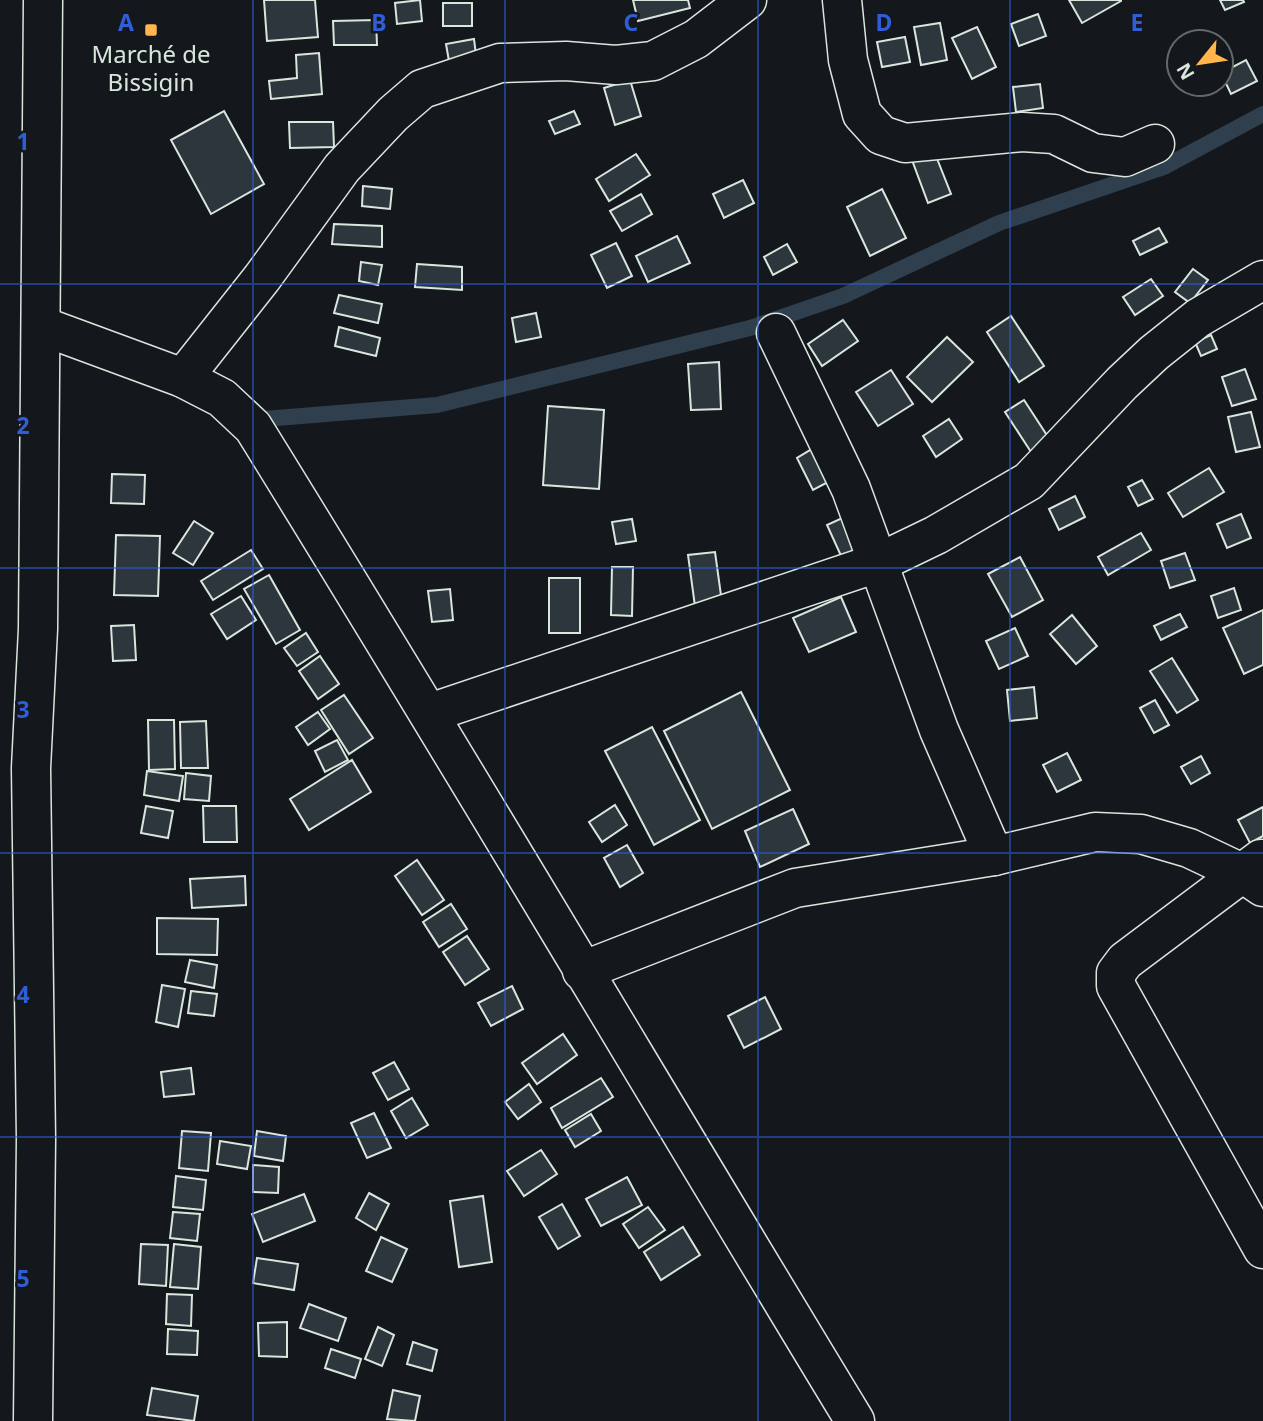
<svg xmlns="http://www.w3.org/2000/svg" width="1263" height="1421" font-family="'Noto Sans',sans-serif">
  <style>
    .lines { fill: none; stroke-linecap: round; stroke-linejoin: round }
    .stream { stroke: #2f3f4d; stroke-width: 16 }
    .building { fill: #2c363c; stroke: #d8e6dc; stroke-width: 2 }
    .minor-casing { stroke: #d8e6dc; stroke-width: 41 }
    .major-casing { stroke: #d8e6dc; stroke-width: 41 }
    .minor { stroke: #14181c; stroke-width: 38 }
    .major { stroke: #14181c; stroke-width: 38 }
    .grid { fill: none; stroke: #305dd8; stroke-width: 2; stroke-opacity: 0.55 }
    .poi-dot { fill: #ffb74d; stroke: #14181c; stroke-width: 2.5 }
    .labels { text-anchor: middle; stroke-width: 5; stroke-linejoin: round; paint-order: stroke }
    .poi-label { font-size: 24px; fill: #d8e6dc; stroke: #14181c }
    .grid-label { font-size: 23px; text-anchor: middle; font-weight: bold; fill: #305dd8; stroke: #14181c; stroke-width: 5; stroke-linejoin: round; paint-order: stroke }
  </style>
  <rect width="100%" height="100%" fill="#14181c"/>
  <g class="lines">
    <polyline class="stream" points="264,419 437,405 750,328 843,296 999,223 1164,167 1263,114"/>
  </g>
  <g class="building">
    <polygon points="264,0 315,0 318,37 267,41"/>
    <polygon points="420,0 422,21 397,24 395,3"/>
    <polygon points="633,0 688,0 690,8 638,21"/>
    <polygon points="1069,0 1121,0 1121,1 1082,23"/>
    <polygon points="1220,0 1243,0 1244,2 1225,10"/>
    <rect x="443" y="3" width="29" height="23"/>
    <polygon points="1038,14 1046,36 1019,46 1011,24"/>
    <polygon points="376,20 377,45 334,45 333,21"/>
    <polygon points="940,23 947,60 921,65 914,27"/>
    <polygon points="977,27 996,67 972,79 952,38"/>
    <polygon points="905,37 910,62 882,67 877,42"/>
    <polygon points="474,39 477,63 450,67 446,44"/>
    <polygon points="319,53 322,94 271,99 269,81 297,78 296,55"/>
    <polygon points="1246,60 1257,81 1231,94 1221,73"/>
    <polygon points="630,80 641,116 615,125 604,88"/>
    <polygon points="1040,84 1043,108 1016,112 1013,87"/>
    <polygon points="224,111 264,184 211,214 171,140"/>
    <polygon points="574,111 580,124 555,134 549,121"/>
    <polygon points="289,122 333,122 334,147 290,148"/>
    <polygon points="934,151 951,194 928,203 912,160"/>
    <polygon points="636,154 650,175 609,201 596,179"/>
    <polygon points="743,180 754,203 724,218 713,194"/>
    <polygon points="363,186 392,189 390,209 362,206"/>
    <polygon points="882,189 906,238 870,256 847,207"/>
    <polygon points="641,194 652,214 622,231 610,211"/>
    <polygon points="334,224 382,226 382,247 332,244"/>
    <polygon points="1159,228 1167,242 1140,255 1133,241"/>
    <polygon points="677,236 690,263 648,282 636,256"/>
    <polygon points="616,243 632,276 607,288 591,255"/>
    <polygon points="787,244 797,262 773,275 764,257"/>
    <polygon points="361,262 382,265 378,285 359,281"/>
    <polygon points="417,264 462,267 462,290 415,287"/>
    <polygon points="1193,269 1208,280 1190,303 1175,292"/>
    <polygon points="1151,279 1163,296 1135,315 1123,297"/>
    <polygon points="339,295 382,304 378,323 334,313"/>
    <polygon points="536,313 541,337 516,342 512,318"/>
    <polygon points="1011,316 1044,366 1019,382 987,332"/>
    <polygon points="843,320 858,341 822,366 808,344"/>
    <polygon points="339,327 380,338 376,356 335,346"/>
    <polygon points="1211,335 1217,349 1201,356 1195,342"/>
    <polygon points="947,337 973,362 932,402 907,377"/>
    <polygon points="719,362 721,409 691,410 688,364"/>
    <polygon points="1245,369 1256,399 1232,406 1222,377"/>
    <polygon points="891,370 913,404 878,426 856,392"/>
    <polygon points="1024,400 1050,440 1031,452 1005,412"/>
    <polygon points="548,406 604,410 599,489 543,485"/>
    <polygon points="1251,412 1260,447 1236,452 1228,417"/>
    <polygon points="949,419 962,439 936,457 923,436"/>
    <polygon points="812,449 830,481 813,490 797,458"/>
    <polygon points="1209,468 1224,492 1183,517 1168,493"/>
    <polygon points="112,474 145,475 144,504 111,503"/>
    <polygon points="1142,480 1153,499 1138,506 1128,487"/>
    <polygon points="1075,496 1085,517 1059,530 1049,509"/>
    <polygon points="851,514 866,547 842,558 827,525"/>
    <polygon points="1241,514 1251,538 1227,548 1217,524"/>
    <polygon points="632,519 636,541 616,544 612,522"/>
    <polygon points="194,521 213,533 193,565 173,553"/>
    <polygon points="1141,533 1151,550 1108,575 1098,557"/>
    <polygon points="116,535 160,536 158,596 114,595"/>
    <polygon points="251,550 263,569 213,600 201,581"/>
    <polygon points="715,552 724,617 697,621 688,555"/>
    <polygon points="1185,553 1195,580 1170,588 1161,561"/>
    <polygon points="1020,557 1043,600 1012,617 988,574"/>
    <polygon points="612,567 633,567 632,616 611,615"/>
    <polygon points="269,575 300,630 276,644 244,589"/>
    <rect x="549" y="578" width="31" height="55"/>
    <polygon points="1234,588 1241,610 1218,618 1211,596"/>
    <polygon points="450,589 453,620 432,622 428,591"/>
    <polygon points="241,596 256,620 227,639 211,614"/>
    <polygon points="841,597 856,632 809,652 793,618"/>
    <polygon points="1263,610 1263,665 1244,674 1223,628"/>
    <polygon points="1180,614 1187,627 1161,640 1154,626"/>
    <polygon points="1072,615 1097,646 1076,664 1050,634"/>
    <polygon points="134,625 136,660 113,661 111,626"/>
    <polygon points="1015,628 1028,656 999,669 986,641"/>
    <polygon points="306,633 318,652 297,666 284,648"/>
    <polygon points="320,656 339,684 318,699 299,671"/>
    <polygon points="1172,658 1198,700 1177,713 1150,671"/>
    <polygon points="1034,687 1037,718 1010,721 1007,690"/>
    <polygon points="741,692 790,790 712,829 664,731"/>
    <polygon points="344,695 373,738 349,754 321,710"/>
    <polygon points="1155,700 1169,725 1154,733 1140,708"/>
    <polygon points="318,712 330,729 308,745 296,727"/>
    <polygon points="148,720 174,720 175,769 149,770"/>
    <polygon points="206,721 208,768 181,768 180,722"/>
    <polygon points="652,727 700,820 654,845 605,751"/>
    <polygon points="337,740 348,760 325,772 315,751"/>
    <polygon points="1067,753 1081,780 1057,792 1043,765"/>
    <polygon points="1201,756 1210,773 1191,784 1181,767"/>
    <polygon points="352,760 371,792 309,830 290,799"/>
    <polygon points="147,771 183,776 179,801 144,795"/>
    <polygon points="186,773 211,776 209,801 184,799"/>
    <polygon points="615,805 627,825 602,842 589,822"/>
    <polygon points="146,806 173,811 168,838 141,833"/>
    <polygon points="203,806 236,806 237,842 204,842"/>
    <polygon points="1263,807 1263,836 1250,843 1238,820"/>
    <polygon points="793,809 809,844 760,867 745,831"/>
    <polygon points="627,845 643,873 620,887 604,858"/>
    <polygon points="417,860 444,900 422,915 395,876"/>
    <polygon points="245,876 246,905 192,908 190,879"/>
    <polygon points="451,904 467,929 439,947 423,922"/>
    <polygon points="157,918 218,919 217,955 157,954"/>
    <polygon points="467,936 489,969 465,985 443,952"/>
    <polygon points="190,960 217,965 214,988 185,982"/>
    <polygon points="162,985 185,989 178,1027 156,1022"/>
    <polygon points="512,986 523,1009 491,1026 478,1003"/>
    <polygon points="191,991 217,994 214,1016 188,1013"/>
    <polygon points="765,997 781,1029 744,1048 728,1016"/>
    <polygon points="563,1034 577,1055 537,1084 522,1063"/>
    <polygon points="394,1062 409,1089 388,1100 373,1073"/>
    <polygon points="191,1068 194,1094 164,1097 161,1072"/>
    <polygon points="601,1078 613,1097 562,1128 551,1108"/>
    <polygon points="529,1084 541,1102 518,1119 505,1102"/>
    <polygon points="412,1098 428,1125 406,1138 391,1111"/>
    <polygon points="374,1113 391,1148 367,1158 351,1123"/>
    <polygon points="591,1114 601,1131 575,1147 565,1130"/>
    <polygon points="182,1131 211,1133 208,1171 179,1168"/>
    <polygon points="257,1131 286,1136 283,1161 254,1156"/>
    <polygon points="220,1141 251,1146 247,1169 217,1164"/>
    <polygon points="541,1150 557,1174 524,1196 507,1171"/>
    <polygon points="253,1165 279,1167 278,1193 253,1192"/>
    <polygon points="176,1176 206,1180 203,1210 173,1207"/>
    <polygon points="627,1177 642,1205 601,1226 586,1199"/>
    <polygon points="369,1193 389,1204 376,1230 356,1218"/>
    <polygon points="304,1194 315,1221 263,1242 252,1214"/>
    <polygon points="483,1196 492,1262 459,1267 450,1201"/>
    <polygon points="562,1204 580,1236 558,1249 539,1217"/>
    <polygon points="648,1207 665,1230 639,1248 623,1224"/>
    <polygon points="173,1212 200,1214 197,1241 170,1238"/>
    <polygon points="683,1227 700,1255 661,1280 644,1252"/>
    <polygon points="381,1237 407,1249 392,1282 366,1271"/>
    <polygon points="141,1244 168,1245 166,1286 139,1284"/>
    <polygon points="174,1244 201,1247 198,1289 170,1287"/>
    <polygon points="257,1258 298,1264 294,1290 253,1283"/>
    <polygon points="167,1294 192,1295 191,1326 166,1324"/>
    <polygon points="309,1304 346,1318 338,1341 300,1328"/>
    <polygon points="287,1322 287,1357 259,1356 258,1323"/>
    <polygon points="378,1327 394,1335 382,1366 365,1359"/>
    <polygon points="168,1329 198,1331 197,1355 167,1354"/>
    <polygon points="413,1342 437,1350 432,1371 407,1364"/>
    <polygon points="331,1349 361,1359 355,1378 325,1368"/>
    <polygon points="152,1388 198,1396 194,1421 147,1415"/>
    <polygon points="393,1390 420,1396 415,1421 387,1419"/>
  </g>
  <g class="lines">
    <defs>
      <g id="minor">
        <polyline points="842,0 848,60 862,114 881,135 905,143 1022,132 1054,134 1093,153 1125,157 1155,144"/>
        <path d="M 42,326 L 183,378 L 222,398 L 253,427 C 457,756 654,1090 855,1421"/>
        <polyline points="776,333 851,489 939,730 994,856"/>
        <polyline points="183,378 262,278 342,168 393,114 422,89 500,63 566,61 616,65 653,61 696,39 747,0"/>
        <polyline points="430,713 880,562 936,535 1029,481 1122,383 1154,353 1198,318 1263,280"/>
        <polyline points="1261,859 1125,961 1116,973 1116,986 1263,1249"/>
        <polyline points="582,971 795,888 994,856 1095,832 1141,834 1189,848 1244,874 1263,887"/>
      </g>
      <polyline id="major" points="33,1421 36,1139 31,768 38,629 43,0"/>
    </defs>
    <use href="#minor" class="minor-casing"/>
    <use href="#major" class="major-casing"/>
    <use href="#minor" class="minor"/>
    <use href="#major" class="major"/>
  </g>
  <path class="grid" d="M 253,0 L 253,1421M 505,0 L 505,1421M 758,0 L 758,1421M 1010,0 L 1010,1421M 0,284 L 1263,284M 0,568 L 1263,568M 0,853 L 1263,853M 0,1137 L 1263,1137"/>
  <rect class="poi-dot" x="144" y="23" width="14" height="14" rx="3.5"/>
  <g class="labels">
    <g class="poi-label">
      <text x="151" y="63">Marché de<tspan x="151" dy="28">Bissigin</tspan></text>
    </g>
  </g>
  <g class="grid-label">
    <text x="126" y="31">A</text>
    <text x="379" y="31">B</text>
    <text x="631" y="31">C</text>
    <text x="884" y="31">D</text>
    <text x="1137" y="31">E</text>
    <text x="23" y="150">1</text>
    <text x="23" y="434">2</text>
    <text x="23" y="718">3</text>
    <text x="23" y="1003">4</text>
    <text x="23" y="1287">5</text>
  </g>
  <g transform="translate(1200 63) rotate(240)"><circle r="33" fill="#14181c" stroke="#626a69" stroke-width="2"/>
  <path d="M0-5L12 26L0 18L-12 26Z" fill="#ffb74d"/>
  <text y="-10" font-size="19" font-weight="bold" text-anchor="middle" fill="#d8e6dc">N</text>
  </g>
</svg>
